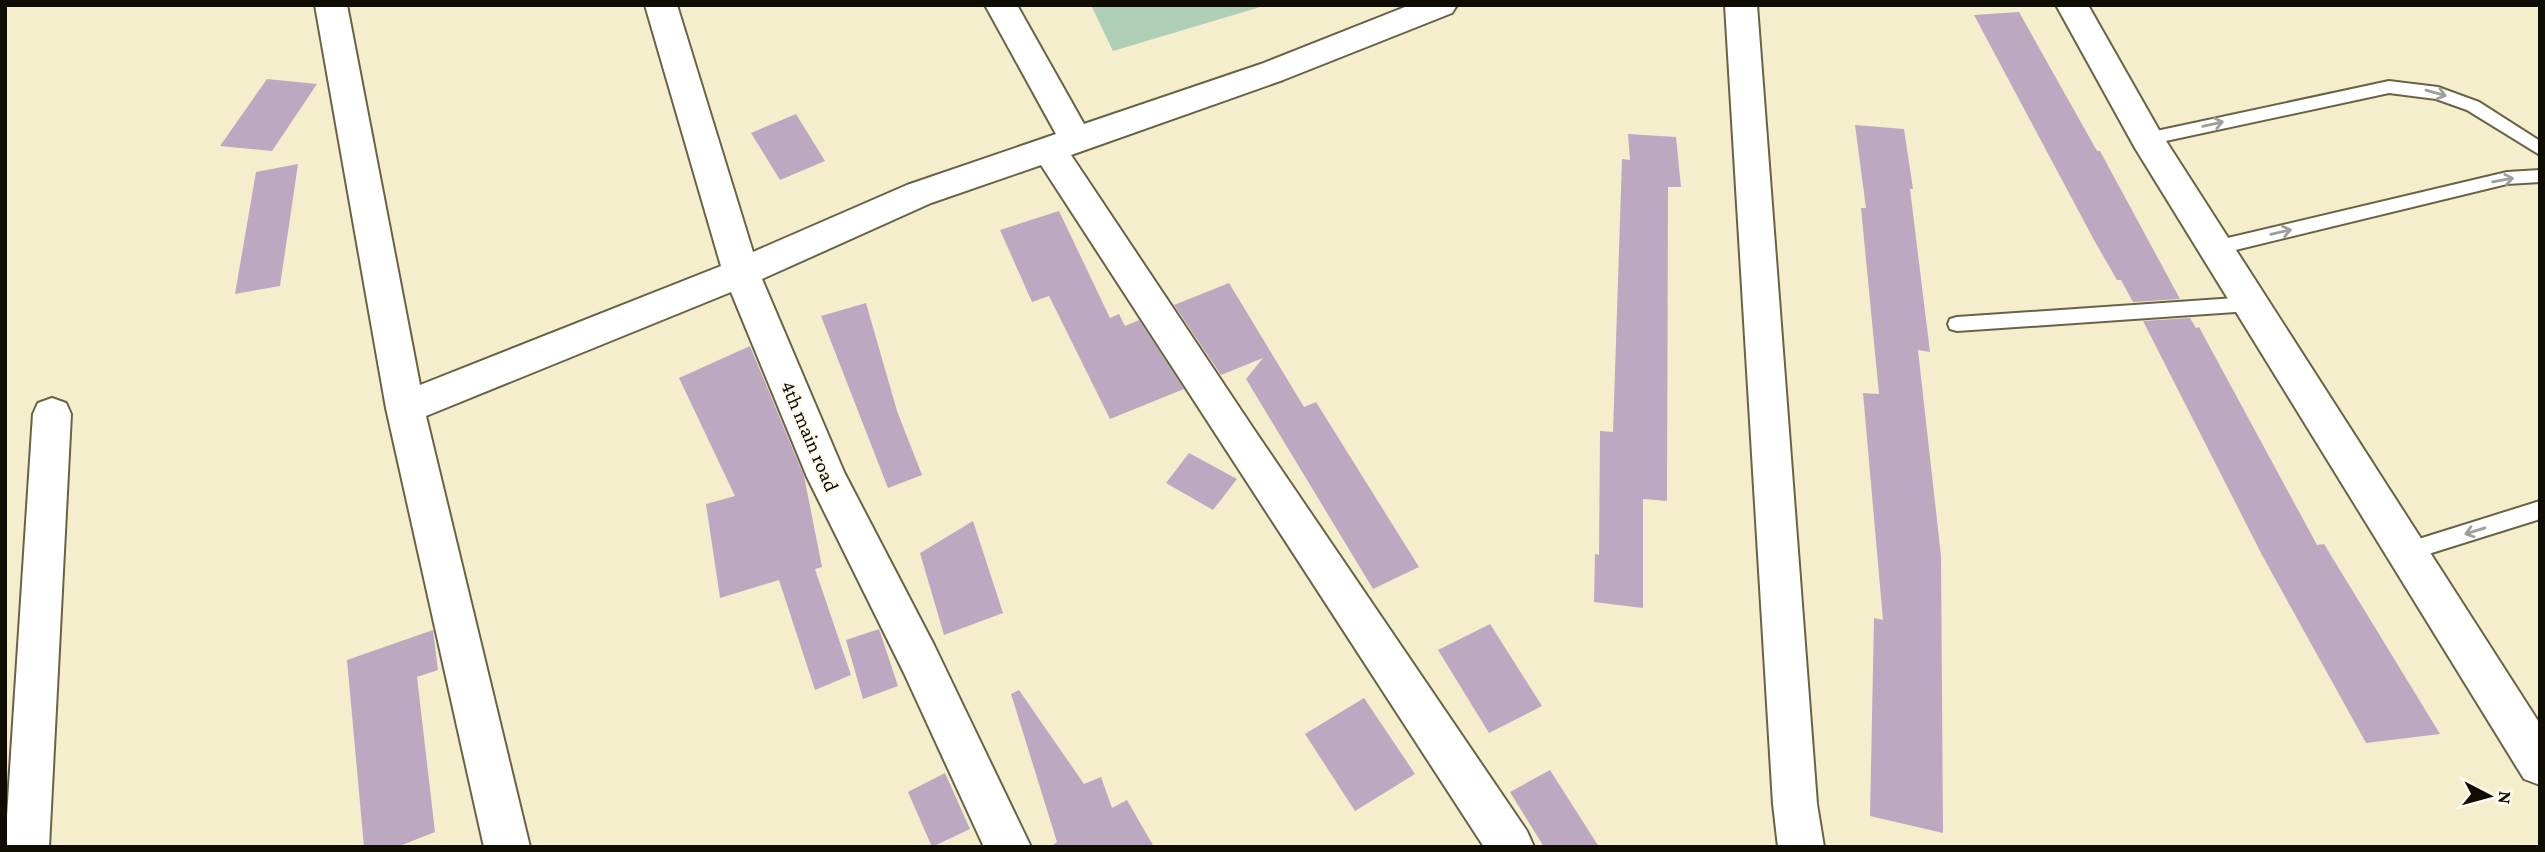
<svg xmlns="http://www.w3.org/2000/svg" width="2545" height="852" font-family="'Crimson Pro',serif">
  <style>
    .green { fill: #aeceb5 }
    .building { fill: #bda8c2 }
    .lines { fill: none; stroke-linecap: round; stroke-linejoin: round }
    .lane-casing { stroke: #696346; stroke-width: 4 }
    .street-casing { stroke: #696346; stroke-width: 4 }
    .lane { fill: #fff; fill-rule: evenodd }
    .street { fill: #fff; fill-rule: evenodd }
    .oneway { stroke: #9f9e9a }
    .labels { text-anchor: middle; stroke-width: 5; stroke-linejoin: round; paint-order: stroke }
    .street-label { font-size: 21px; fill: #0f0c03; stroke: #fefbee }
  </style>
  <rect width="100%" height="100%" fill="#f5eecd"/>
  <polygon class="green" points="1091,5 1267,5 1113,51"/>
  <g class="building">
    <polygon points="2019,12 2097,151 2100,151 2180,299 2133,302 2121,280 2117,280 2094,240 1974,15"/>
    <polygon points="267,79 317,84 272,151 220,146"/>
    <polygon points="796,114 825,161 780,180 751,133"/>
    <polygon points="1855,125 1904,129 1913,189 1910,189 1930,352 1918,350 1941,556 1943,833 1870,816 1874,618 1883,620 1863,393 1879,394 1861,208 1866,208"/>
    <polygon points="1628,134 1676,137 1681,187 1668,187 1667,501 1643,499 1643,608 1594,602 1595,554 1599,555 1600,431 1613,432 1622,159 1630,160"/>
    <polygon points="298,164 280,286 235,294 256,172"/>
    <polygon points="1059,211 1110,318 1119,314 1125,326 1139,320 1184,389 1110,419 1049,296 1032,302 1000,230"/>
    <polygon points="1229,283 1304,407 1316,402 1419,567 1373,589 1246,379 1263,358 1221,375 1174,305"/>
    <polygon points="866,303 897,411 922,475 888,488 821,316"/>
    <polygon points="2190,318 2196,328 2199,327 2317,545 2324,544 2440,734 2366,743 2262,555 2143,321"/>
    <polygon points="750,346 804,476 822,567 815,569 851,675 815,690 779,580 720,598 706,504 735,496 679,378"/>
    <polygon points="1189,453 1237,479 1213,510 1166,483"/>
    <polygon points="973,521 1003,613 944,635 920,553"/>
    <polygon points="1490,624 1542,706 1489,733 1438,650"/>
    <polygon points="879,629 898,686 863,699 846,640"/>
    <polygon points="433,630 438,670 417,677 435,832 397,847 364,847 347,660"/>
    <polygon points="1019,690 1084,784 1101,777 1112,808 1127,800 1154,847 1050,847 1057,842 1011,694"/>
    <polygon points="1364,698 1415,774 1355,811 1305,734"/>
    <polygon points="1550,770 1599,847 1544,847 1510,792"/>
    <polygon points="945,773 970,829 932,847 908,792"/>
  </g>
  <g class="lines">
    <defs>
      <g id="lane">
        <polygon points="2389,81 2438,87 2479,102 2540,141 2540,155 2467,110 2436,99 2389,93 2147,145 2139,139 2147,133"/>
        <polygon points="2540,170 2540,182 2507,184 2215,255 2209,253 2206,248 2209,243 2215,241 2507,172"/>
        <polygon points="2250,297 2256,299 2259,304 2256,309 2250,311 1957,331 1950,329 1948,324 1950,319 1957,317"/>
        <polygon points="2540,501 2540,519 2406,561 2399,558 2396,552 2399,546 2406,543"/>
      </g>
      <g id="street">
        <polygon points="315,5 347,5 420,385 721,266 645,5 677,5 753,252 907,185 1056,134 985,5 1017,5 1084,124 1261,64 1410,5 1457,5 1452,13 1283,80 1071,155 1253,428 1527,831 1534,847 1484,847 1041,165 931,203 762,279 844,472 934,645 1031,847 984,847 904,673 807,477 731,292 426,416 530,847 484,847 386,408"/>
        <polygon points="1725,5 1757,5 1817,804 1824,847 1778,847 1773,804"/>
        <polygon points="2056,5 2088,5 2159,130 2540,724 2540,785 2524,779 2135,148"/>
        <polygon points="52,398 66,403 71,414 49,847 5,847 33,414 38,403"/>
      </g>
    </defs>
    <use href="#lane" class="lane-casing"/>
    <use href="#street" class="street-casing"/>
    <use href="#lane" class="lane"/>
    <use href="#street" class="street"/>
  </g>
  <defs><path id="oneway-shaft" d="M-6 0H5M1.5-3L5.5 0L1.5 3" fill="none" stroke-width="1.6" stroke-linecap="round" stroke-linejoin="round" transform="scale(1.75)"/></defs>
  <g class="oneway">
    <use href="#oneway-shaft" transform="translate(2436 93) rotate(16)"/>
    <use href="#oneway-shaft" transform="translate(2213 124) rotate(-13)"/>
    <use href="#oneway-shaft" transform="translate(2503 180) rotate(-10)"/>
    <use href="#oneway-shaft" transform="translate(2281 232) rotate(-13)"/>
    <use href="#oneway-shaft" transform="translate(2475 531) rotate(163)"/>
  </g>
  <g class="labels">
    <g class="street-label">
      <text transform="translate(810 436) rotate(67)" y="7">4th main road</text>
    </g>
  </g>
  <rect width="2545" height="852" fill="none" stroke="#0f0c03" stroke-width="14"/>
  <g transform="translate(2489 796) rotate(96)" stroke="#fefbee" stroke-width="5" paint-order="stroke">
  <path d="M0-5L12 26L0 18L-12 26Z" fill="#0f0c03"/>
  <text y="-10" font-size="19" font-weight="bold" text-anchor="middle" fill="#0f0c03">N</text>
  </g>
</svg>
